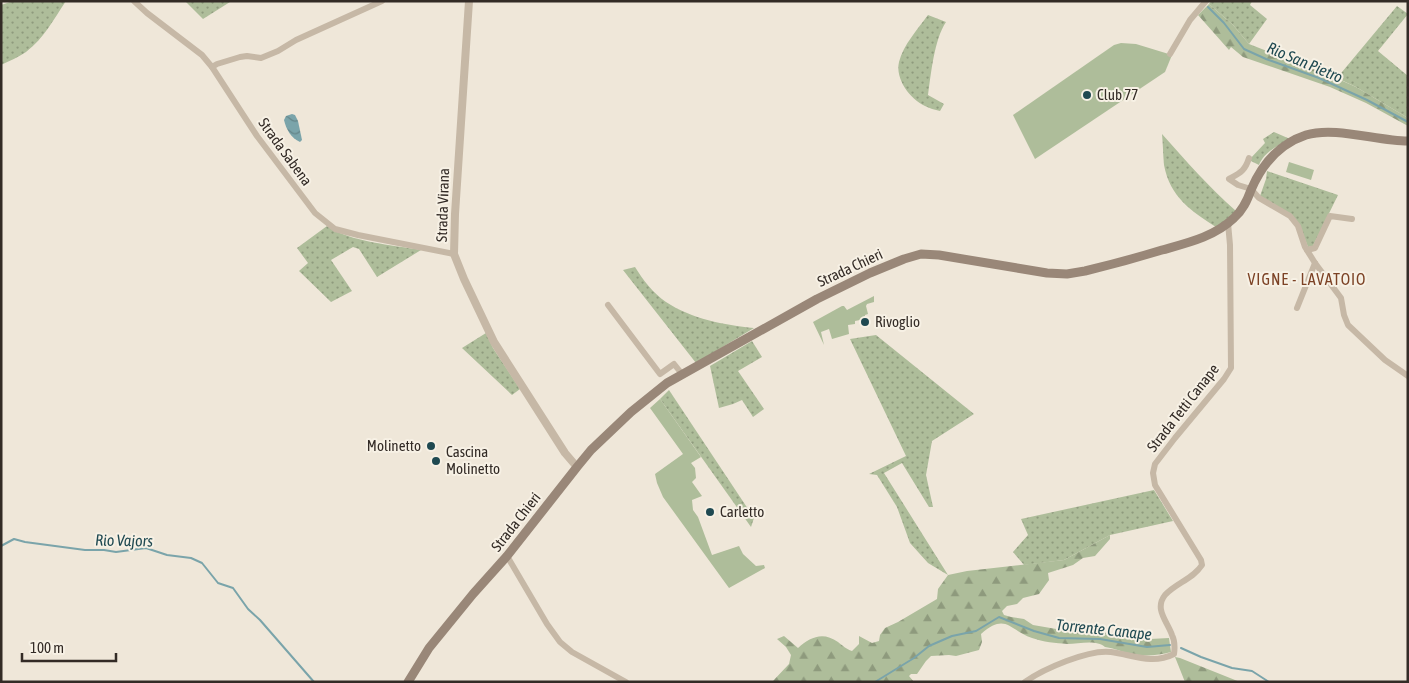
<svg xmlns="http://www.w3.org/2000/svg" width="1409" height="683" font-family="'Asap Condensed',sans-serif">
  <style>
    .grass { fill: url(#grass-dots) }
    .forest { fill: url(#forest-firs) }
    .green { fill: #aebd9a }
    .water { fill: url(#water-waves) }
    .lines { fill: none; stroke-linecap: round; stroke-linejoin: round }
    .stream { stroke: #7aa4aa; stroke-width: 2 }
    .minor { stroke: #c6b8a6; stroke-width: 6 }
    .tertiary { stroke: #c6b8a6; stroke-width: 8 }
    .secondary { stroke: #998778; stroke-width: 9 }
    .poi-dot { fill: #1f4951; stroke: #f7f1e5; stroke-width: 2 }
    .labels { text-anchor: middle; stroke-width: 4; stroke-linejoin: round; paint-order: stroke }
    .poi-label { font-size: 15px; fill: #332b26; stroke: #f7f1e5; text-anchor: start }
    .street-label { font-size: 15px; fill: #332b26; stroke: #f7f1e5 }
    .water-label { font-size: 16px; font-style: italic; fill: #1f4951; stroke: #f7f1e5 }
    .neighbourhood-label { font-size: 16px; letter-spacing: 1px; fill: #7c4225; stroke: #f7f1e5 }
  </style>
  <defs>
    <pattern id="grass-dots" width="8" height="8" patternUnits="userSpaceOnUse" patternTransform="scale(1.25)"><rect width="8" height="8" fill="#aebd9a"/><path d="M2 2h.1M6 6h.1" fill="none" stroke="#8e9a7d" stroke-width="1.8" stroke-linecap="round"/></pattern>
    <pattern id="forest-firs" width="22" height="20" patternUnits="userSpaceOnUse" patternTransform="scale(1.25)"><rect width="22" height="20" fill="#aebd9a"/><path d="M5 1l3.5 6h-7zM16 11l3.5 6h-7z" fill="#8e9a7d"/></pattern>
    <pattern id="water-waves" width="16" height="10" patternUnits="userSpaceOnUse" patternTransform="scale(1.25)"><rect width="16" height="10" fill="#7aa4aa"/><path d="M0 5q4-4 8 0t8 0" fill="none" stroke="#65868a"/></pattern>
  </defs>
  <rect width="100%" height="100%" fill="#efe7d9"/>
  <g class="grass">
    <path d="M 13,1 L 66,1 C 53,20 45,37 26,52 C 19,57 9,61 1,65 L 1,5 Z"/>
    <polygon points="185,1 230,1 230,2 203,19"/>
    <polygon points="1211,1 1252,1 1250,5 1267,19 1249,44 1233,25 1209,4"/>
    <polygon points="1397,6 1408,14 1378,51 1408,76 1408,118 1356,87 1337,78"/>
    <path d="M 928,15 L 946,22 C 934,40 931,74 928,95 L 944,104 L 940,111 C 935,110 929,108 925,106 C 910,99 895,79 899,62 C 903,45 918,29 928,15 Z"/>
    <path d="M 1274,132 L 1290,139 C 1279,145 1264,152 1259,165 L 1249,160 L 1265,143 L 1263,139 Z"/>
    <path d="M 1162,134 C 1186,161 1209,187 1236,211 L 1227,220 L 1216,227 C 1191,211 1170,197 1164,165 C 1163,155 1163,144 1162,134 Z"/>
    <polygon points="1267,171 1338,195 1313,246 1308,247 1299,224 1260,196 1266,179"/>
    <path d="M 327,226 C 350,242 393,245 421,250 L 377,277 L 359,249 L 353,247 L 331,260 L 352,291 L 331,302 L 299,271 L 308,263 L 297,248 Z"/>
    <path d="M 635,267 C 643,280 653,293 666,302 C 692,319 724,325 754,328 L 696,363 L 623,270 Z"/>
    <polygon points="486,333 493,348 520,389 512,395 462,348"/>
    <polygon points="876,335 974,414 932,441 926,475 933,507 929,507 902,463 884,473 948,575 928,563 910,543 897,507 877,475 869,474 906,456 850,339"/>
    <polygon points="752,341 762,357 738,371 764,409 753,417 742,400 733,404 719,408 710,366"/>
    <polygon points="669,390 754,518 751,527 660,399"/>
    <polygon points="1154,490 1173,521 1110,535 1064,560 1024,565 1013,552 1028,535 1021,519"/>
  </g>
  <g class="forest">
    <polygon points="1209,4 1233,25 1249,44 1336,78 1356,87 1408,118 1408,126 1366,103 1330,87 1243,57 1231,47 1229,50 1198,15"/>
    <path d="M 1110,535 L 1110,539 L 1095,556 L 1083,558 L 1073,565 L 1048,573 L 1049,580 L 1039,594 L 1023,598 L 1017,604 L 1007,606 L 1002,611 L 1004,615 L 1011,617 L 1024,619 L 1033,625 L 1068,631 L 1101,632 L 1128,637 L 1150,639 L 1169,638 L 1171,652 C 1156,656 1139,657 1124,652 C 1117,650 1113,648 1105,647 C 1096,639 1079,644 1067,644 C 1056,643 1043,642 1032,638 C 1009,630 1006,612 981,634 L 982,642 L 979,650 L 956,656 L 949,655 L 931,656 L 926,661 L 917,674 L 911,674 L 909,676 L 914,682 L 772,682 L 789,664 L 791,655 L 786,647 L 777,639 L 784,636 L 798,648 C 810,637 823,631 838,642 C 843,646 846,649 852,651 L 859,644 L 859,636 L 872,643 L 879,641 L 880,635 L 885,628 L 898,622 L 937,599 L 938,589 L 948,575 L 967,571 L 1064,560 Z"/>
    <polygon points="1175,657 1180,658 1240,682 1185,682"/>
  </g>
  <g class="green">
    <polygon points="1121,43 1136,44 1172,55 1165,72 1035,159 1013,115 1114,45"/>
    <polygon points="1289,162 1314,170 1311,180 1286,172"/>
    <polygon points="874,296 874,302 867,304 866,306 868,314 865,315 865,319 855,321 855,324 848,325 849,334 832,339 829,329 821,332 824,345 813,322 842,306 844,306 847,310"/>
    <polygon points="660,399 701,457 691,463 695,468 696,478 692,482 702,496 692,500 693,510 698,517 712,555 739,546 743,554 756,566 764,565 765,568 729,588 663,497 657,483 655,474 683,454 650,408"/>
  </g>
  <path class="water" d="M 292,114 L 295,115 L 298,121 L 302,140 L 300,142 C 291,138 286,129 284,120 L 286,116 Z"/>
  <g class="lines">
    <g class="stream">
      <polyline points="1208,7 1224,23 1244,49 1266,59 1319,78 1367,100 1408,122"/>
      <polyline points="1,546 14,539 25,542 85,550 104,550 116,552 146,548 167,555 191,558 202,563 218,583 233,588 248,609 260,620 314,682"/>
      <polyline points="1181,648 1201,657 1232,668 1252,671 1269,682"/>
      <polyline points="875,682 914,658 929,646 952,636 976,631 999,617 1034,631 1059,638 1100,639 1147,647 1170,645"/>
    </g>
    <g class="minor">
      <polyline points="134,1 147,13 202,55 212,67 257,136 315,213 335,229 358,235 454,254"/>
      <polyline points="1170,54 1190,20 1206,1"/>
      <polyline points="212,67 217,64 240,57 247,56 261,58 278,51 296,40 382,1"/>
      <path d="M 1249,158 C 1245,171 1240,173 1229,179 L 1238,185 L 1251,189 L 1259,198 L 1290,216 L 1298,226 L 1305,247 L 1315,263 L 1341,298 L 1344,315 L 1348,325 L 1385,360 L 1408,376"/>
      <polyline points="1307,250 1315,248 1330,216 1352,219"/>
      <polyline points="608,305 660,374 674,364 682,374"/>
      <polyline points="1297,308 1315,263"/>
      <polyline points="507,556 547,624 560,642 572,652 626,682"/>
      <path d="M 1025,682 C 1043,669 1089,649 1111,652 C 1133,655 1152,665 1174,654 C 1175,647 1175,641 1172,635 C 1167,621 1154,609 1165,595 C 1176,583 1193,579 1202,565 L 1201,560 L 1155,485 L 1153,473 L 1155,464 L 1175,438 L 1224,379 L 1231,368 L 1230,245 L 1228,223"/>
    </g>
    <polyline class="tertiary" points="469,1 455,214 454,254 464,279 494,342 565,453 577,467"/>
    <path class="secondary" d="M 408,682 L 429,648 L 473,594 L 507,556 L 577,467 L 591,450 L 631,412 L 667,383 L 817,299 L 870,273 L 904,259 L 921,254 L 939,255 L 1047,273 L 1067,274 L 1085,271 C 1110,265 1136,258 1162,250 C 1187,243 1214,237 1234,218 C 1243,210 1247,201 1251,190 C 1262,164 1279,144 1306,135 C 1335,126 1377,141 1408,141"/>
  </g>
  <g class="poi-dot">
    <circle cx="1087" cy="95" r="5"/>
    <circle cx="865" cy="322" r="5"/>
    <circle cx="431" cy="446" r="5"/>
    <circle cx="436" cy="461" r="5"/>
    <circle cx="710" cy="512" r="5"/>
  </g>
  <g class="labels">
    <g class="poi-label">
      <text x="1097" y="100">Club 77</text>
      <text x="875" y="327">Rivoglio</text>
      <text x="421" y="451" text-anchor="end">Molinetto</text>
      <text x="446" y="457">Cascina<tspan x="446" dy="17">Molinetto</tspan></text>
      <text x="720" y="517">Carletto</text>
    </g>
    <g class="street-label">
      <text transform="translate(285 152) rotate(54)" y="5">Strada Sabena</text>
      <text transform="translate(443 205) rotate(-88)" y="5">Strada Virana</text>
      <text transform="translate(850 268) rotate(-25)" y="5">Strada Chieri</text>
      <text transform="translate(1183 408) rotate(-52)" y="5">Strada Tetti Canape</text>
      <text transform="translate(516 522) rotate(-52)" y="5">Strada Chieri</text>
    </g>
    <g class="water-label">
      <text transform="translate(1305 62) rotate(23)" y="6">Rio San Pietro</text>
      <text transform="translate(124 540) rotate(1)" y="6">Rio Vajors</text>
      <text transform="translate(1104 629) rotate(6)" y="6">Torrente Canape</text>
    </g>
    <g class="neighbourhood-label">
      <text x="1307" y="285">VIGNE - LAVATOIO</text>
    </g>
  </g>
  <rect width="1409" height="683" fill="none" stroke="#332b26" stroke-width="5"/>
  <path d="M22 653v8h94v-8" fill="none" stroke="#332b26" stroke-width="2.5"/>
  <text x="30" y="653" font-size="15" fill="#332b26" stroke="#f7f1e5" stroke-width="4" paint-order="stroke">100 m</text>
</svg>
